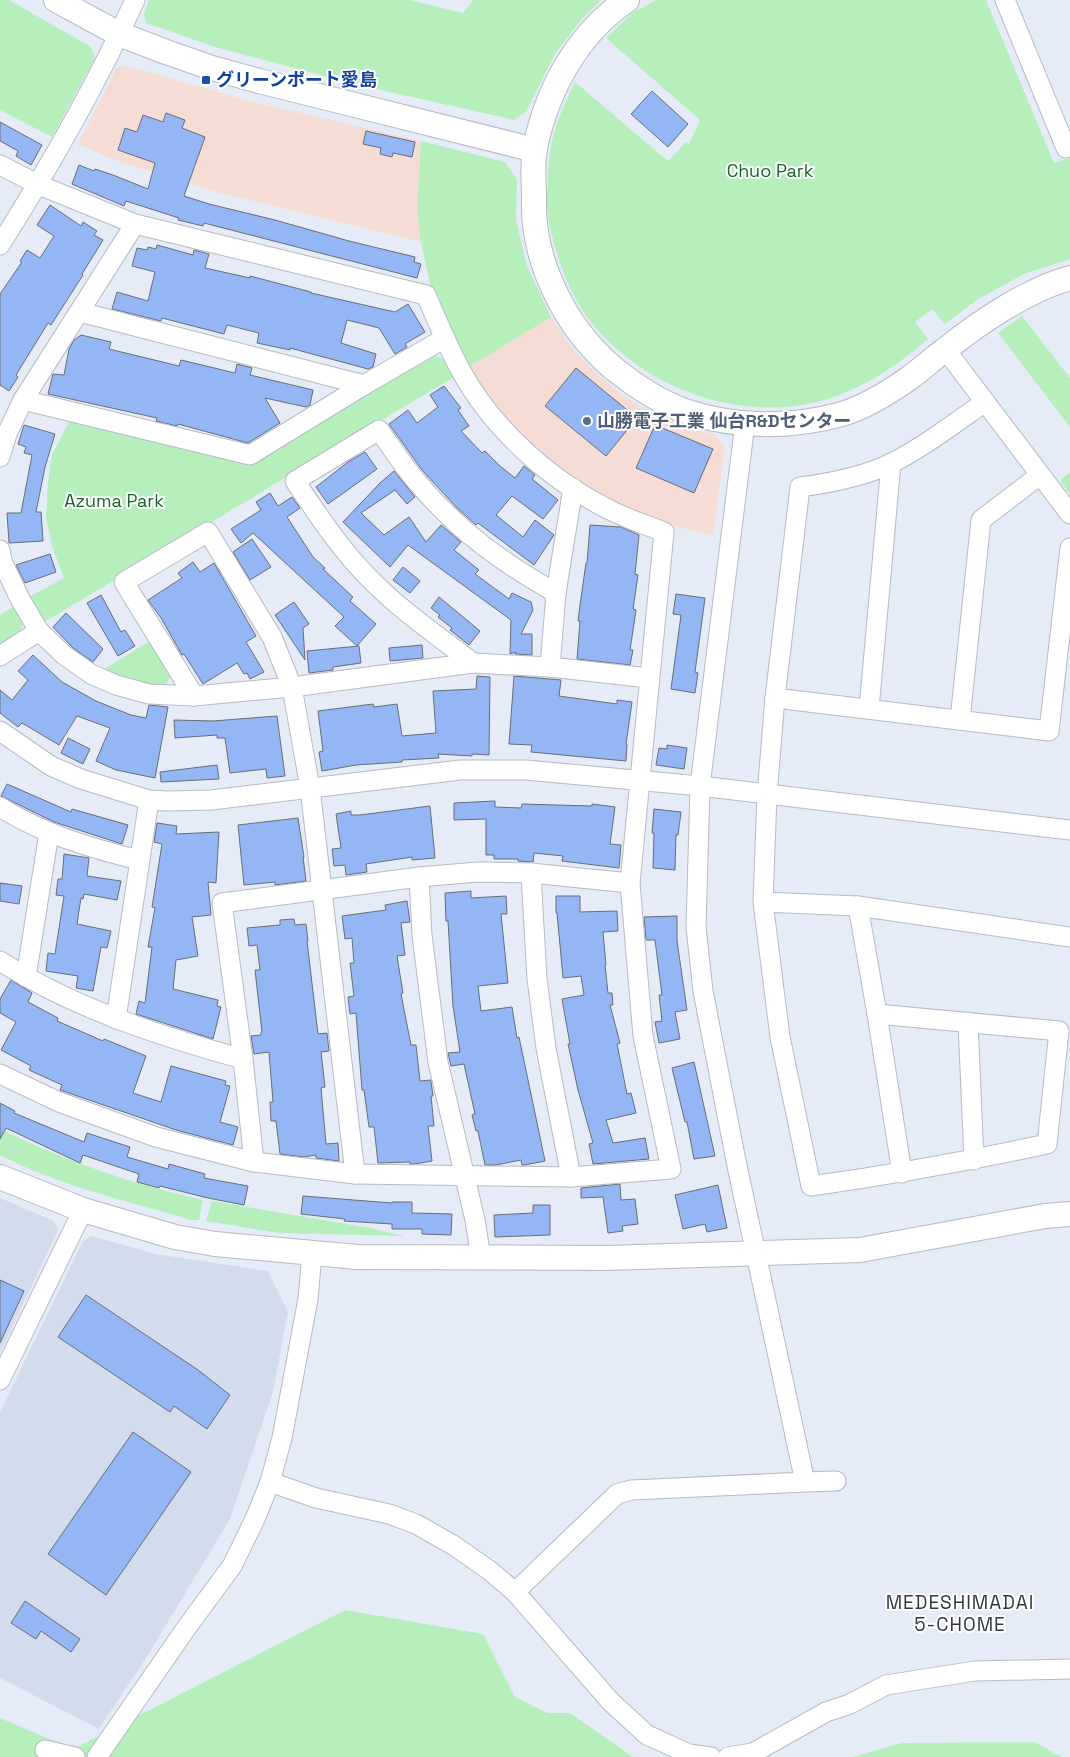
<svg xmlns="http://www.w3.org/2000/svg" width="1070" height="1757" font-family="'Space Grotesk','Noto Sans JP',sans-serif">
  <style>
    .commercial { fill: #f5dcd5 }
    .built { fill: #d3dced }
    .green { fill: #b6efbb }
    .building { fill: #95b6f5; stroke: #686d76 }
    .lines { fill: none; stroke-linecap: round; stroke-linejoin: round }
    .minor-casing { stroke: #b5bac4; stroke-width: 21 }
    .tertiary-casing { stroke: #b5bac4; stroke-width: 26 }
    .minor { stroke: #fff; stroke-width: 19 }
    .tertiary { stroke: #fff; stroke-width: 24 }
    .transit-dot { fill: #1a4fb4; stroke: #fff; stroke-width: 2 }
    .service-dot { fill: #5c6f8a; stroke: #fff; stroke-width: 2 }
    .labels { text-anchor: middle; stroke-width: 4; stroke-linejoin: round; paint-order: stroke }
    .transit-label { font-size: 18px; font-weight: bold; fill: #164399; stroke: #fff; text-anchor: start }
    .park-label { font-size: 18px; fill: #146629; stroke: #fff }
    .service-label { font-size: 18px; font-weight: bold; fill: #4e5e75; stroke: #fff; text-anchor: start }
    .neighbourhood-label { font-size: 19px; letter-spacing: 1px; fill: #33373f; stroke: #fff }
  </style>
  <rect width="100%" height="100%" fill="#e6ecf7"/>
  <g class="commercial">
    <polygon points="124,65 250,101 421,141 417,209 421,242 216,192 111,159 78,144 116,69"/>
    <polygon points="551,317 575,352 596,373 622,395 650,412 695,430 714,434 725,447 713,536 671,525 615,502 581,484 554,464 519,433 487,397 467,368"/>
  </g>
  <g class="built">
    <polygon points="0,1198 54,1221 58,1230 0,1353"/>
    <polygon points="92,1236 156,1254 268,1271 288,1312 273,1392 230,1519 148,1655 99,1729 0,1678 0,1412 83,1241"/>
  </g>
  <g class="green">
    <polygon points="0,0 9,0 91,47 95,58 52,137 0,110"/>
    <polygon points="149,0 409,0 463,13 473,0 601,0 580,21 555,54 526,112 514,120 358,85 215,47 146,23 144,13"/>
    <path d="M 656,0 L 986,0 L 1054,163 L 1070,158 L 1070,259 L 1024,274 L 977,300 L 945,324 L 932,309 L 915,322 L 928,339 C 893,369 859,392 813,403 C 733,420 648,388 595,327 C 569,297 552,248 547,209 C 546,201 547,191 548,183 C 548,140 557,120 575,82 L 668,161 L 686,142 L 689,144 L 700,120 L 606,38 L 632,13 Z"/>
    <polygon points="421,141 505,162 517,179 516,220 527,266 551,317 467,368 431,289 421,242 417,209"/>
    <polygon points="1022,316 1070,378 1070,427 998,333"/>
    <polygon points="430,354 443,359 454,377 41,624 27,598 64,578 52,546 46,516 48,483 52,455 70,420 250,463"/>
    <polygon points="1070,472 1070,494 1060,480"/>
    <polygon points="13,607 23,623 20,636 0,648 0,615"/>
    <polygon points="151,640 171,675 165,687 134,681 103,670"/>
    <path d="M 0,1129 C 65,1161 132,1184 203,1200 L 199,1220 L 191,1220 C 127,1201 60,1186 0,1155 Z"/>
    <polygon points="212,1201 370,1228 405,1236 279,1233 206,1221"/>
    <polygon points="345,1610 483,1634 515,1697 547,1713 570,1713 633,1757 0,1757 0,1718 73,1749"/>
    <polygon points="1034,1742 1062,1757 853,1757 902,1743"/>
  </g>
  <g class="building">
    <polygon points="652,91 688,124 668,147 631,114"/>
    <polygon points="166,113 185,120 182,128 205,137 184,196 209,204 275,220 349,241 415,257 414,262 421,264 417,278 204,223 203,226 178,220 179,218 126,201 124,206 72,184 79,165 94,171 95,169 113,175 148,189 155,163 118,150 125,128 137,132 143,115 163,122"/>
    <polygon points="0,122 42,145 31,165 16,156 18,151 0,141"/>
    <polygon points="366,131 415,142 412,157 393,153 392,157 380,154 381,148 363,144"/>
    <polygon points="50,205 81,226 83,222 97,231 94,235 103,240 82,274 83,275 51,325 48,323 16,375 18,377 9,391 0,385 0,294 22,262 20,261 27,250 40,258 54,236 37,225"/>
    <polygon points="157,245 193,255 194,250 209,254 205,268 250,278 250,276 311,292 311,293 395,312 408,304 425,332 405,344 407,347 395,354 379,328 347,320 341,343 376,354 373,367 368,369 290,348 290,350 257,343 259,333 227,325 224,334 162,318 161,321 112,309 117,292 148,301 155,272 132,266 137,248 147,250 148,247 156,249"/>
    <polygon points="81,335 111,342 109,349 179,366 181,360 235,373 237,364 252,368 250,375 313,390 310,405 306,407 265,398 280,423 248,443 178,424 177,426 156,421 157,418 48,394 53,374 64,375 69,349 74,340"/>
    <polygon points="576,368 637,418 606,456 545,406"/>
    <polygon points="444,386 461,408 458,410 469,426 461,431 482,453 485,451 500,466 515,478 524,466 535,475 532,479 558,500 543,519 512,496 496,515 523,537 535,520 554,535 534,565 478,523 476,525 457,508 422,470 389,424 408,410 417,423 438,407 430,395"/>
    <polygon points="24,425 55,434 45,467 36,512 41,512 43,541 9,543 7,513 21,513 32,455 24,453 26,447 18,444"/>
    <polygon points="655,425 713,449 694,493 636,468"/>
    <polygon points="365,452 377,469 328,504 316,487 348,462"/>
    <polygon points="394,471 415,497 407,504 395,490 361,513 384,535 409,517 426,542 441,525 461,542 454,550 479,570 475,574 509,599 512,593 531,602 533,610 521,634 532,634 532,655 515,654 516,652 510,654 511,620 408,545 390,567 343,522 380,483"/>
    <polygon points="270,493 278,506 292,497 300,508 287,517 313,557 325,568 323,569 353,597 350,601 376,624 357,646 335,626 344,617 253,533 241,543 231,529 261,510 256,502"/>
    <polygon points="590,525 621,527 639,535 635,574 638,575 633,609 636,610 630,650 633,650 630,665 577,659 580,621 578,621 580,605 586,563 587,563"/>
    <polygon points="252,539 271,567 250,580 233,552"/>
    <polygon points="50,554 56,572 25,583 16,565"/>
    <polygon points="193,562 200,572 214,563 256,636 246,642 264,672 250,679 247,673 244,674 237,663 203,684 184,654 182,655 161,618 148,600 182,578 178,573"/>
    <polygon points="403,567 420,581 410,593 393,580"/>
    <polygon points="676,594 705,598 695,672 698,673 695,693 671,689 681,615 673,614"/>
    <polygon points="101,595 121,632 125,630 135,646 118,656 87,603"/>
    <polygon points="439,597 480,631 469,645 450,630 452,628 438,617 440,615 431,608"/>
    <polygon points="294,602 309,624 303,628 305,660 275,615"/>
    <polygon points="66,613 103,649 93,662 73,648 53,627"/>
    <polygon points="422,645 423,658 390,661 389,648"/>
    <polygon points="359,646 361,663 333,667 333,670 309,673 307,651"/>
    <polygon points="33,655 62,682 96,701 131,715 146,718 149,705 168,707 155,778 116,770 96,761 110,728 77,716 59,745 22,723 18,727 0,713 0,690 12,700 28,680 18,671"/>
    <polygon points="477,676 490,677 489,755 472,754 472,756 438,754 439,758 402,760 402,762 356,765 322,771 319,752 323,751 318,711 373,704 374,707 397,704 402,736 436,733 433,691 476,689"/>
    <polygon points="514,676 561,680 559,696 617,704 617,700 632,702 626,744 627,744 626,761 531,752 532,745 509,744"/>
    <polygon points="277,716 285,776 267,778 266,769 230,773 225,738 217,738 217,735 175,738 174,720 213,721"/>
    <polygon points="68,738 90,749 83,764 61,753"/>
    <polygon points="667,745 687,748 684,769 656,765 659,748 667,749"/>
    <polygon points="217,765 219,779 161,782 160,772"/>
    <polygon points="7,784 71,812 72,809 128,825 122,844 54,822 1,796"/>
    <polygon points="495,801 495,807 521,808 522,804 592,806 592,804 615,807 610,844 621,845 619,868 562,861 563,856 534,853 533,862 518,861 518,859 494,859 494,855 486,855 486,819 454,820 454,803"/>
    <polygon points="430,806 435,858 412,860 412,857 366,864 367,872 346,875 345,865 334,866 332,849 341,848 336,814 351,811 351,815 360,815"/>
    <polygon points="654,809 681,812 678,835 676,835 675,870 653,868 654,833 652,833"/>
    <polygon points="298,818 304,857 303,857 306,881 275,885 275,882 244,885 238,825"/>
    <polygon points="157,823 177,826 176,834 219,832 216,883 208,882 211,915 192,917 198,956 176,960 173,989 218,1000 217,1006 221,1007 213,1039 136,1014 139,1001 145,1003 152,947 148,947 155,908 152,907 162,844 154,842"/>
    <polygon points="64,854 89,858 87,876 121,881 117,900 84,894 83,899 81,898 77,924 111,931 107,948 101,947 93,991 76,988 78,976 46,971 48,953 55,954 64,896 56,895 58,879 62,879"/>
    <polygon points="0,883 22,886 19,904 0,901"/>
    <polygon points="471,891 471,898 506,896 507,914 501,914 508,983 478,986 481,1011 512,1007 517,1038 519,1037 545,1161 525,1165 522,1165 521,1160 496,1165 485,1165 478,1131 476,1131 472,1115 475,1114 464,1064 451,1066 448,1053 460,1052 453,1006 448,921 446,921 445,893"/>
    <polygon points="556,896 580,896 580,912 617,911 618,931 603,932 606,965 605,965 608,993 612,993 613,1005 610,1005 620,1043 617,1044 627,1094 631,1093 636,1113 606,1120 613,1143 645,1138 649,1159 593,1164 589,1144 593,1143 578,1090 568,1044 570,1044 562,999 584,995 581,976 563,978 557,913 556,913"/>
    <polygon points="407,901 410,922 401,923 405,955 397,956 403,993 401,994 411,1045 416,1045 420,1081 431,1080 431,1082 433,1096 431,1096 434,1126 428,1126 432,1161 414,1164 410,1164 410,1162 378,1163 374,1127 369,1127 364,1090 362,1090 356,1013 350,1014 348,997 354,996 350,963 354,963 352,938 345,939 342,916 386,910 385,905"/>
    <polygon points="677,916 677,941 687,1010 675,1012 680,1039 659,1043 655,1022 662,1021 659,995 662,995 655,940 646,940 644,917"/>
    <polygon points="294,919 295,925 306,924 308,941 307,941 318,1034 327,1033 329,1051 321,1052 325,1087 321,1088 326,1144 338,1143 339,1161 316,1158 316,1155 304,1157 280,1154 276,1121 271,1121 270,1102 273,1102 269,1052 254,1054 251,1036 261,1035 261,1032 262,1032 255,970 260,970 257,945 249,946 247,928 280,925 280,920"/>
    <polygon points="11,980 32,993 28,1002 58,1018 57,1021 103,1041 104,1039 146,1056 133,1093 161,1102 171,1066 226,1081 225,1085 230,1086 220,1122 238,1127 233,1145 176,1130 60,1090 62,1085 29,1070 31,1066 1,1050 16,1022 0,1013 0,999"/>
    <polygon points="694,1062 715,1156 694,1159 687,1122 685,1122 672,1068"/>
    <polygon points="0,1103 15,1111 14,1113 84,1142 87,1133 130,1147 127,1157 168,1169 169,1164 205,1174 204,1178 248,1186 244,1205 208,1198 160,1186 159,1188 137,1182 139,1174 83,1155 80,1163 6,1128 0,1139"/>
    <polygon points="620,1184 621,1200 635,1199 638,1224 622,1226 623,1231 608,1233 603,1197 581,1198 581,1188"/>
    <polygon points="718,1185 727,1228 707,1232 705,1224 683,1229 675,1195"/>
    <polygon points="303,1196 392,1203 392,1202 412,1202 412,1213 452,1214 451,1235 422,1234 422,1229 392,1229 392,1224 344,1221 345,1219 301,1214"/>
    <polygon points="533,1205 550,1205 550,1235 495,1237 494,1215 533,1213"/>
    <polygon points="0,1280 24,1291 0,1343"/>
    <polygon points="86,1295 198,1370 230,1395 207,1429 174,1406 170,1412 58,1337"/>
    <polygon points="133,1432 191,1472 106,1595 48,1554"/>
    <polygon points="25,1601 80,1639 71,1652 41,1631 36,1639 11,1623"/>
  </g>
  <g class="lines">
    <defs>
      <g id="minor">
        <polyline points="1005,0 1066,148"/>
        <path d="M 0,165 L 39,185 L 135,224 L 426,295 C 437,321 448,347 461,371 C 494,431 553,483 614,512 C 630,520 647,525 664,532 L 630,883 L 643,1036 L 671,1169 L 571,1177 L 355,1174 L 254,1162 L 156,1137 L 59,1102 L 0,1074"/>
        <path d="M 0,245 C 50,166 96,86 135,0"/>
        <polyline points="80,312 364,385"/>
        <polyline points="945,349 1070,514"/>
        <polyline points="23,400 250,455 364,385 445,338"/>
        <path d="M 985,402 C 955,423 925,446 892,463 C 863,477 831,483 800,487 L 775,698 L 1049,731 L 1070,548"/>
        <polyline points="0,457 7,434 23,400 135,224"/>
        <polyline points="0,550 2,561 20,599 39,631 64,655 91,674 116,685 149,694 194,696 292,687 473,663 550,667 649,678"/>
        <polyline points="0,656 39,631"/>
        <path d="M 473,663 C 438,636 400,610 369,578 C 340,549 318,515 295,481 L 379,430 C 392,448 404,467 418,483 C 458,531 503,563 556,593"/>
        <polyline points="550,667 556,593 573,488"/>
        <polyline points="194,696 124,582 208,532 272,637 292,687 310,788 355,1174"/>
        <polyline points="869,709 891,463"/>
        <polyline points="960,720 981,520 1040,475"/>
        <polyline points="0,731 51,766 81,779 149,800 166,801 211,800 460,770 526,770 700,786 1070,830"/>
        <path d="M 0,807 C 43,834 90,848 139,860"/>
        <polyline points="531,873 537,979 546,1048 571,1177"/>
        <polyline points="419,877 422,935 438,1062 475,1220 481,1258"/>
        <path d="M 763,902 L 858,906 L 877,1014 L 1059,1031 L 1047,1144 C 968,1161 890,1175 811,1186 L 780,1037 L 763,902 L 767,795 L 775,698"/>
        <polyline points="858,906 1070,937"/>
        <path d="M 0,961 C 73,1008 160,1036 243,1059"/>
        <polyline points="26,977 49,833"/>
        <polyline points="877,1014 902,1173"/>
        <polyline points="116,1019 149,800"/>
        <polyline points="968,1022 974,1160"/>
        <polyline points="254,1162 243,1059 222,903 419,877 478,872 531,873 630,883"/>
        <polyline points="0,1380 83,1210"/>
        <polyline points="270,1482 316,1498 389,1514 416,1524 453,1545 489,1570 515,1592 611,1702 647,1735 689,1754 711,1757"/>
        <polyline points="805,1482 836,1481"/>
        <polyline points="515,1592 617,1494 631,1490 805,1482 736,1161 703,991 696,927 700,786 745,423"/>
        <polyline points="45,1750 75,1757"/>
        <polyline points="97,1757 187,1627 232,1566 255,1519 270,1482 282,1438 308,1299 312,1254"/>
        <polyline points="728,1757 753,1753 826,1712 850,1704 886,1685 975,1671 1070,1669"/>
      </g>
      <g id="tertiary">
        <polyline points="56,0 119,34 166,52 212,68 259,81 535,150"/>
        <path d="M 627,0 C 577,34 547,90 535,148 C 532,164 534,183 534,199 C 532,262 566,328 613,368 C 634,385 660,402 685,411 C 734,428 793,428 842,414 C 866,407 888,393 908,379 C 921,370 932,359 945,350 C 978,323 1029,289 1070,278"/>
        <polyline points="0,1177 83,1210 175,1237 215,1244 357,1257 607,1258 860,1250 1045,1216 1070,1214"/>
      </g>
    </defs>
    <use href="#minor" class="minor-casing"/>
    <use href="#tertiary" class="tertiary-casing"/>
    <use href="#minor" class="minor"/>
    <use href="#tertiary" class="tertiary"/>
  </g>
  <rect class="transit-dot" x="201" y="75" width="10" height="10" rx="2.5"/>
  <circle class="service-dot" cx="587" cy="421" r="5"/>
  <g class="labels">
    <g class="transit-label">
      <text x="216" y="86">グリーンポート愛島</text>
    </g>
    <g class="park-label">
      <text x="770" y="177">Chuo Park</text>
      <text x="114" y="507">Azuma Park</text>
    </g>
    <g class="service-label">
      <text x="597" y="427">山勝電子工業 仙台R&amp;Dセンター</text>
    </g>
    <g class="neighbourhood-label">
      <text x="960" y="1609">MEDESHIMADAI<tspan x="960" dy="22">5-CHOME</tspan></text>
    </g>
  </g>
</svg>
